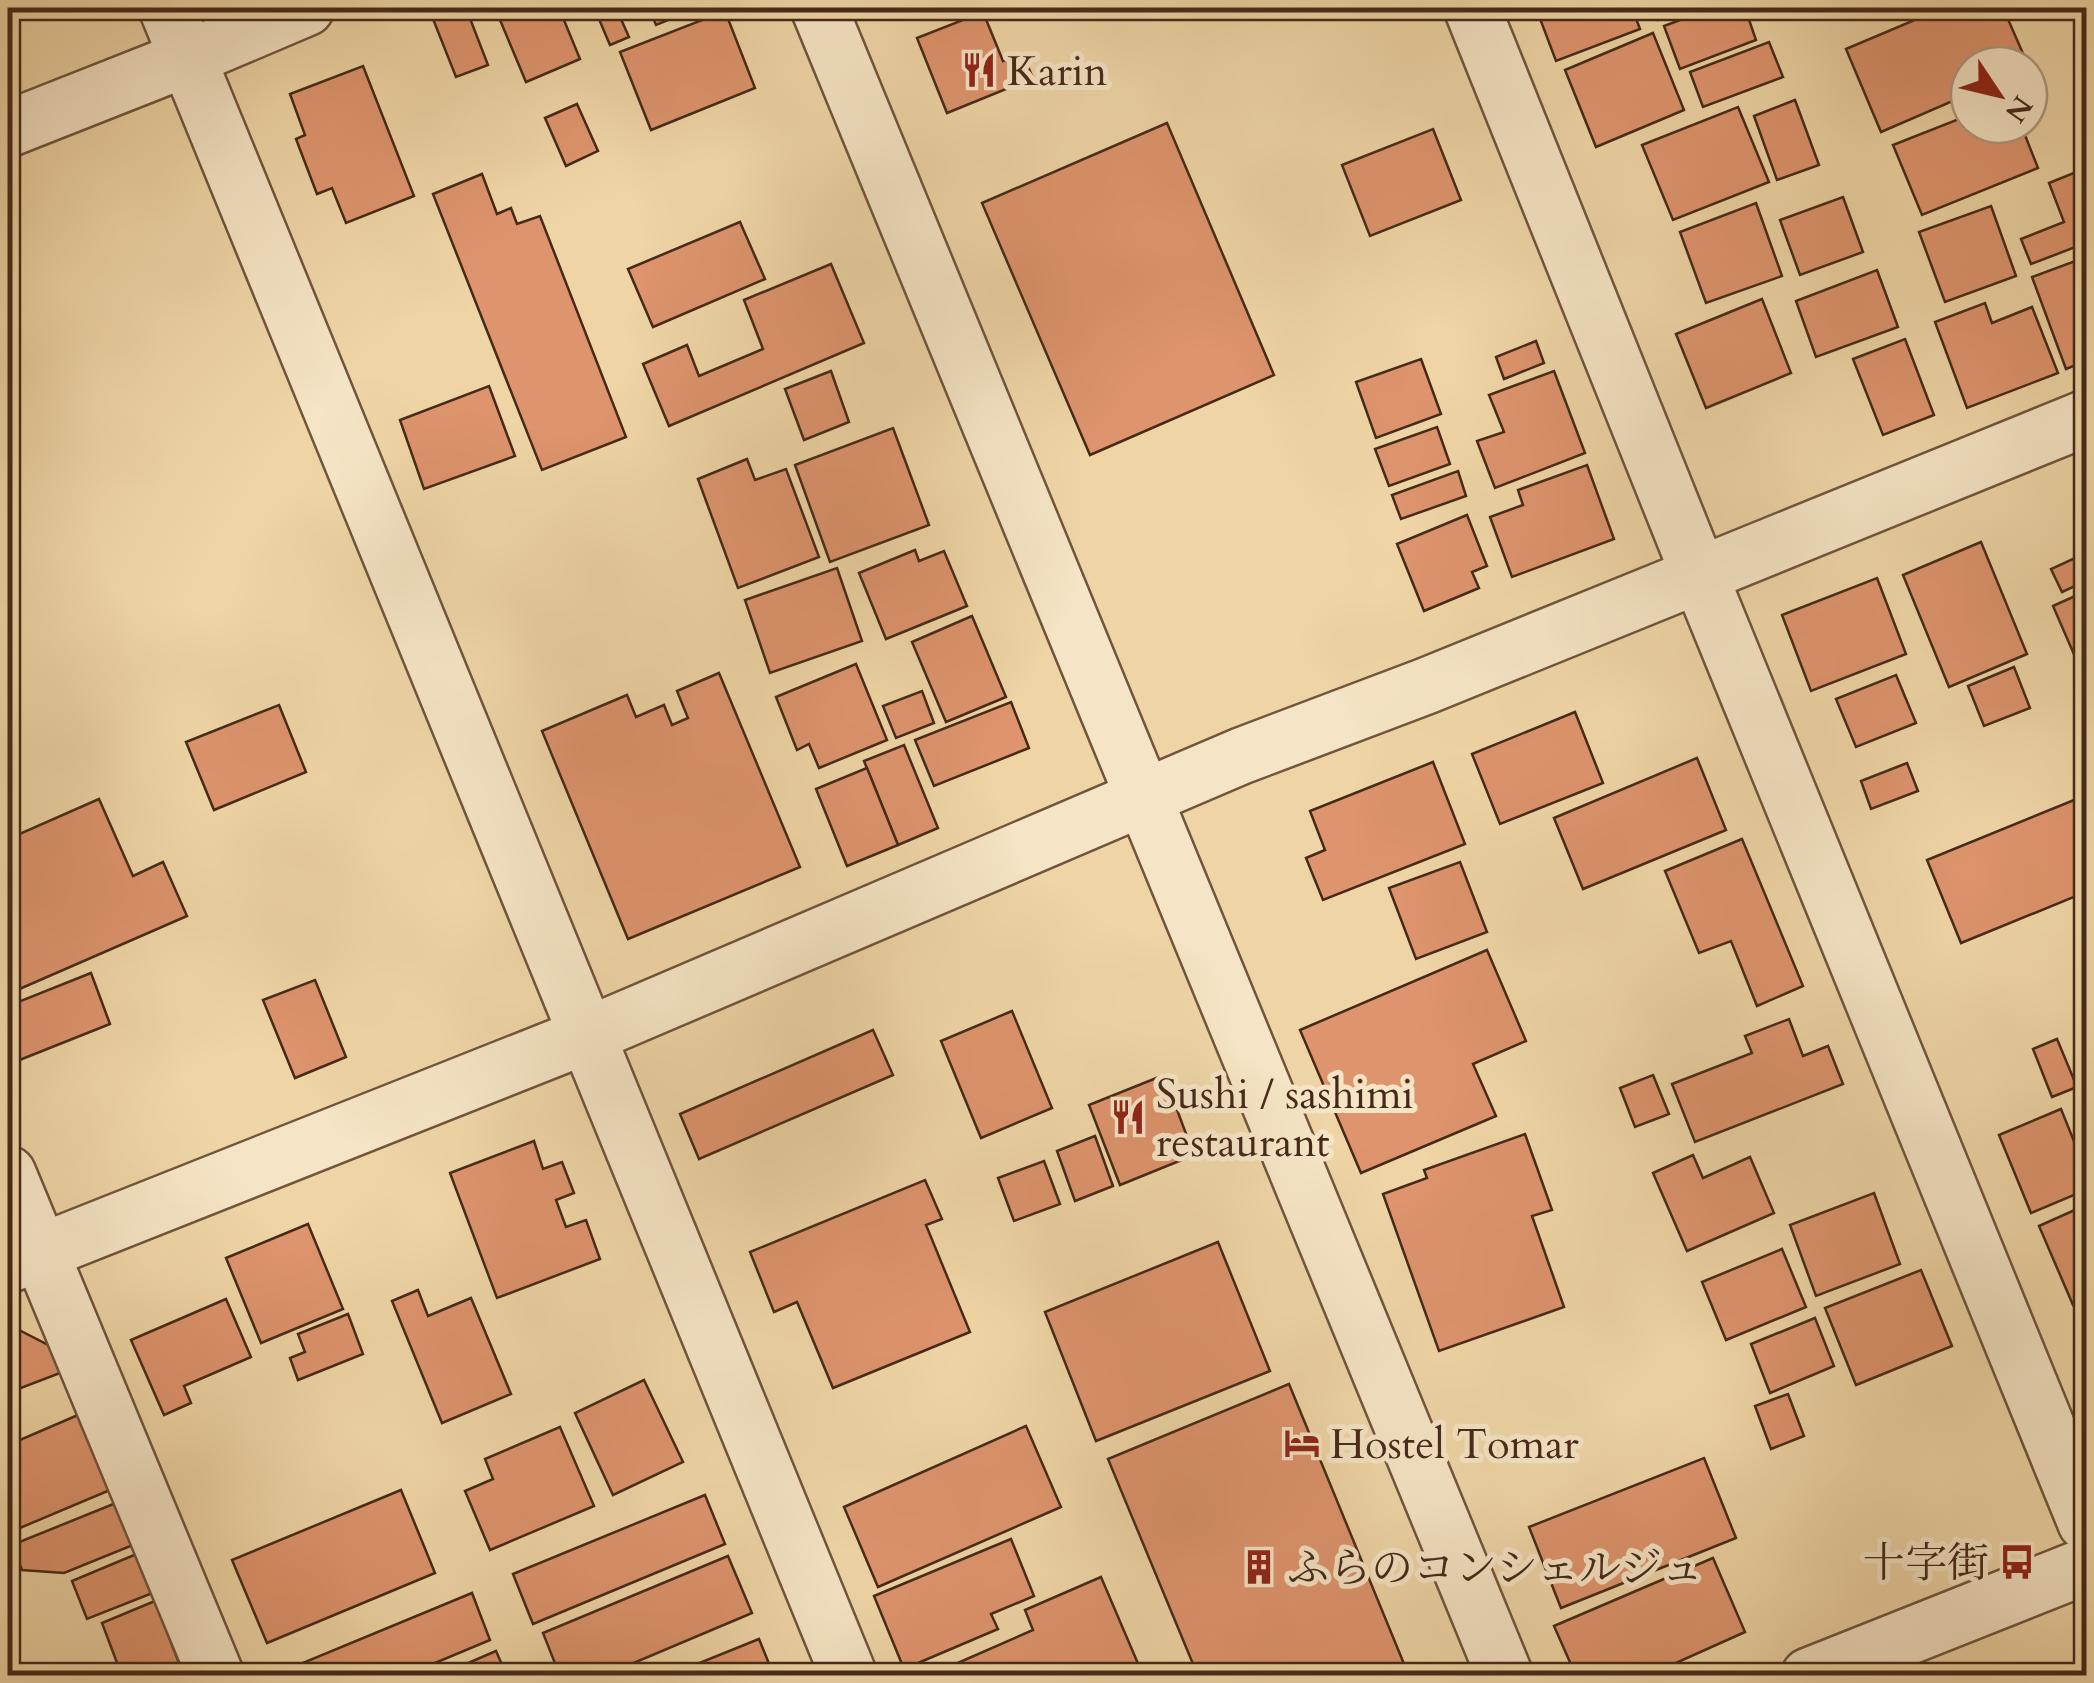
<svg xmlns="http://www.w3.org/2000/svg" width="2094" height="1683" font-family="Cardo,'Noto Serif JP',serif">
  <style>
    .building { fill: #de946d; stroke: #452a19; stroke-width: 2.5 }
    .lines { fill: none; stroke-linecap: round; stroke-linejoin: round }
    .minor-casing { stroke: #70553c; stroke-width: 60 }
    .minor { stroke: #f5e4c5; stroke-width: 55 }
    .labels { text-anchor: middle; stroke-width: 10; stroke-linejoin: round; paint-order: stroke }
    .poi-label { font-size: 42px; fill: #452a19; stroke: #f5e4c5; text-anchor: start }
  </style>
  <rect width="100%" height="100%" fill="#efd5a6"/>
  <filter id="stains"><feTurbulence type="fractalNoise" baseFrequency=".002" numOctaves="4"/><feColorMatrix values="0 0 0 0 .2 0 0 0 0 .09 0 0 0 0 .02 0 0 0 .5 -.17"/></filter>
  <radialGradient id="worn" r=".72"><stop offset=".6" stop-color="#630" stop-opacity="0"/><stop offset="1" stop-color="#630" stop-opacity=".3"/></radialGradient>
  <g class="building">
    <polygon points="461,8 466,8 488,65 456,77 433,19"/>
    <polygon points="495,8 559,8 580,59 526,82"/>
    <polygon points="607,8 616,8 629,37 610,45 596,12"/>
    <polygon points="649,8 698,8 656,25"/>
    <polygon points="1536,8 1632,8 1640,29 1556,61"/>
    <polygon points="1653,8 1690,8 1690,9 1658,20"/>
    <polygon points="1712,8 1745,8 1756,40 1680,69 1664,26"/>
    <polygon points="1943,8 2029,8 2007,17 2028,65 1969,65 1969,94 1881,132 1846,49"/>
    <polygon points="725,11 755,88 651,130 620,52"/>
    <polygon points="983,12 1003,61 1022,53 1033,78 947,113 917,38"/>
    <polygon points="1653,33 1684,110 1596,147 1565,70"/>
    <polygon points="1769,42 1783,77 1703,107 1690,72"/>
    <polygon points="363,66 414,196 346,223 332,188 317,194 296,139 305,135 290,94"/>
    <polygon points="1795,100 1819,165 1777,180 1754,116"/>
    <polygon points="577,104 598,151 566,166 545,118"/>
    <polygon points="1738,107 1769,182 1673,220 1642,145"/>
    <polygon points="1969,115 1969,125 2021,125 2038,168 1922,215 1893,145"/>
    <polygon points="1167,123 1274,375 1090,455 982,203"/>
    <polygon points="1433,129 1461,200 1370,236 1342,165"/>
    <polygon points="2086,168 2086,243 2031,264 2021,239 2064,222 2049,183"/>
    <polygon points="482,174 497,214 511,208 517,224 540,216 626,437 542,470 433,194"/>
    <polygon points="1843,197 1863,252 1800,275 1780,220"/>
    <polygon points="1756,203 1782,276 1706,303 1680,232"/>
    <polygon points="1991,206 2016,276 1945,302 1919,232"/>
    <polygon points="740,222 765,279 653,327 628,269"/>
    <polygon points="2086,257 2086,361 2066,369 2032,277"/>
    <polygon points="831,264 864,343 669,426 643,364 687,345 699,376 763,349 744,300"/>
    <polygon points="1877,270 1898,327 1816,357 1796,301"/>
    <polygon points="1762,299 1791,373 1706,408 1676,334"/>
    <polygon points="1985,303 1992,323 2032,307 2058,373 1967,408 1935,322"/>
    <polygon points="1905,339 1934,415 1883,435 1853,359"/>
    <polygon points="1536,341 1544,363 1504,379 1496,357"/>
    <polygon points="1421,359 1441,414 1376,438 1356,382"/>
    <polygon points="831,371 849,422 804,440 785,389"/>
    <polygon points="1554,371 1585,453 1495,488 1477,441 1504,432 1489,395"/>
    <polygon points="489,386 515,456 424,489 400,420"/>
    <polygon points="1437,427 1450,464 1389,486 1375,449"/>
    <polygon points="893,428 929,525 830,562 795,465"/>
    <polygon points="747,459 755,480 786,469 819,557 738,588 698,479"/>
    <polygon points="1587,465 1614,539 1512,577 1490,517 1523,505 1518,490"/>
    <polygon points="1458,471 1466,496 1401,519 1392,495"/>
    <polygon points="1467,515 1487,566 1472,572 1479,588 1424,611 1397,544"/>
    <polygon points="1981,542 2027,654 1949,687 1903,575"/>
    <polygon points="915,550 919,561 944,551 967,606 886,639 859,573"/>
    <polygon points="2086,553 2086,581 2062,592 2051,569"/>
    <polygon points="837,568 862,641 770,673 745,600"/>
    <polygon points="1877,578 1906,654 1811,691 1782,615"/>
    <polygon points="2084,592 2086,599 2086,682 2053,606"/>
    <polygon points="972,616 1006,697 946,722 912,642"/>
    <polygon points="856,664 887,740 819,768 809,744 797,750 776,697"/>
    <polygon points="2014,667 2030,708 1984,726 1968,686"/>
    <polygon points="719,673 800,867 628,939 542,731 627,695 636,717 664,705 672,725 688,718 677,691"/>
    <polygon points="1896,675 1916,723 1856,747 1836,699"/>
    <polygon points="922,691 934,723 896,738 883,706"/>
    <polygon points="1011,702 1029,748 934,786 915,740"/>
    <polygon points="279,705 306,772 214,810 186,742"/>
    <polygon points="1575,712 1603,783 1500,824 1472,754"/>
    <polygon points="904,745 938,828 898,845 864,761"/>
    <polygon points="1697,758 1726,830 1583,889 1554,818"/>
    <polygon points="1433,762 1465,844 1323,900 1306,858 1325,850 1310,811"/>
    <polygon points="1907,763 1918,791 1871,809 1861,781"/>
    <polygon points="867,768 898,845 847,866 816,789"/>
    <polygon points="2084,796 2086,802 2086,892 1961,943 1927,860"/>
    <polygon points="99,799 133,876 163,862 187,916 8,994 8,839"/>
    <polygon points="1742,839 1803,986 1757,1006 1731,941 1699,953 1665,871"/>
    <polygon points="1460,862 1487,932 1416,959 1389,888"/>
    <polygon points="1487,950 1526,1041 1473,1064 1496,1116 1361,1173 1300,1030"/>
    <polygon points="91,973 110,1024 12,1063 8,1050 8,1006"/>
    <polygon points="315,980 346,1057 295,1078 263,1000"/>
    <polygon points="1012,1011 1052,1108 981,1138 941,1041"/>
    <polygon points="1789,1019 1803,1056 1828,1046 1843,1084 1695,1142 1672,1084 1752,1053 1745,1036"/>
    <polygon points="873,1030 893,1075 699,1159 680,1114"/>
    <polygon points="2057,1039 2077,1087 2052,1097 2033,1049"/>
    <polygon points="1164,1075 1194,1155 1120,1185 1089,1105"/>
    <polygon points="1653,1075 1669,1114 1635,1127 1620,1088"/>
    <polygon points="2061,1109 2086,1171 2086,1190 2031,1213 1999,1135"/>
    <polygon points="1525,1134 1552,1210 1532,1216 1564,1307 1439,1351 1383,1194 1427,1178 1424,1170"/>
    <polygon points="1095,1136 1113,1186 1075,1201 1057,1151"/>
    <polygon points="534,1141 543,1169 562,1162 574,1193 556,1200 566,1227 586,1220 600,1259 497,1298 450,1173"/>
    <polygon points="1693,1155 1703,1178 1750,1157 1774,1213 1687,1251 1653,1173"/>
    <polygon points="1044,1161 1060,1204 1014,1221 998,1178"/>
    <polygon points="925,1180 942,1219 926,1225 970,1332 833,1388 797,1302 774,1312 750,1252"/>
    <polygon points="1874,1193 1900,1264 1816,1296 1790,1225"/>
    <polygon points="2086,1205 2086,1299 2073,1305 2039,1226"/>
    <polygon points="308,1224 343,1309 261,1343 226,1258"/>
    <polygon points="1218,1242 1270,1371 1096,1441 1045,1312"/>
    <polygon points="1782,1249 1806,1307 1726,1340 1702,1282"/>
    <polygon points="1921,1270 1952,1346 1856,1385 1825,1308"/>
    <polygon points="418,1290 428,1316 471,1298 511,1394 442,1423 392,1301"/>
    <polygon points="226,1299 251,1357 184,1386 191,1403 164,1415 131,1340"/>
    <polygon points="348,1314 363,1354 298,1380 290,1358 305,1352 298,1334"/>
    <polygon points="1815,1318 1834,1366 1770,1393 1751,1344"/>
    <polygon points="21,1331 50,1346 60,1373 8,1393 8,1337"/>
    <polygon points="644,1380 683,1462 613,1495 575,1413"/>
    <polygon points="1289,1384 1409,1676 1198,1676 1108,1459"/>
    <polygon points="1788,1394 1804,1436 1771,1449 1755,1406"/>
    <polygon points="78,1415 110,1490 8,1533 8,1445"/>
    <polygon points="1026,1426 1061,1507 878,1587 844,1507"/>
    <polygon points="560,1427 594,1506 490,1550 465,1491 493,1479 485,1459"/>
    <polygon points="1704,1458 1736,1538 1561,1608 1529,1527"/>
    <polygon points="401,1490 435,1573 267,1643 232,1560"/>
    <polygon points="705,1495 725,1544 533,1624 513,1574"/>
    <polygon points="116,1503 133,1545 64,1573 22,1570 12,1545"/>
    <polygon points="1011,1539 1034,1596 991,1614 998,1629 904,1669 874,1596"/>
    <polygon points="139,1553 155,1592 87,1619 72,1581"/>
    <polygon points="728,1556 752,1613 603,1676 560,1676 543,1633"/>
    <polygon points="1713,1558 1745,1632 1647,1676 1586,1676 1573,1669 1554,1626"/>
    <polygon points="1101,1577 1142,1673 1136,1676 928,1676 1033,1630 1025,1610"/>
    <polygon points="472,1593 490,1640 404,1676 276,1676 276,1674"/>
    <polygon points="155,1601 184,1676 122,1676 102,1623"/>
    <polygon points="759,1639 774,1676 689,1676 687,1668"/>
    <polygon points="496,1651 507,1676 446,1676 445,1673"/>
  </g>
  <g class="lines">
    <defs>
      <g id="minor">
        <polyline points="167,8 849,1676"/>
        <polyline points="819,8 1505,1676"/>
        <polyline points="1472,8 1699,574 2086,1523"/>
        <polyline points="8,129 188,58 306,8"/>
        <polyline points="8,1174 216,1676"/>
        <polyline points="8,1265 588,1035 1241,756 1426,686 2086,418"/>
        <polyline points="1809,1676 2086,1566"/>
      </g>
    </defs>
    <use href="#minor" class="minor-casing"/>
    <use href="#minor" class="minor"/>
  </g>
  <defs>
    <symbol id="restaurant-bare" viewBox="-9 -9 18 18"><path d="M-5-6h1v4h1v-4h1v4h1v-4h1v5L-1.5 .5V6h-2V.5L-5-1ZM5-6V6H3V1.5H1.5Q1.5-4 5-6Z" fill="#8f2418" stroke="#f5e4c5" stroke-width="2.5" paint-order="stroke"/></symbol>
    <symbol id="hotel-bare" viewBox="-9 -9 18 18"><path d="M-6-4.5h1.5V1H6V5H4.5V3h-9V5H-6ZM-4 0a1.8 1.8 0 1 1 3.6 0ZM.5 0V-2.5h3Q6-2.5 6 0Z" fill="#8f2418" stroke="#f5e4c5" stroke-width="2.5" paint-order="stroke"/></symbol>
    <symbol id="bus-bare" viewBox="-9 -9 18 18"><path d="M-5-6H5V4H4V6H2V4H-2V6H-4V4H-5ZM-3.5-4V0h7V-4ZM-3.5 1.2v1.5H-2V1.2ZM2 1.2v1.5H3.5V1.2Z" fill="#8f2418" stroke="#f5e4c5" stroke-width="2.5" paint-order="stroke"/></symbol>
    <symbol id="building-bare" viewBox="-9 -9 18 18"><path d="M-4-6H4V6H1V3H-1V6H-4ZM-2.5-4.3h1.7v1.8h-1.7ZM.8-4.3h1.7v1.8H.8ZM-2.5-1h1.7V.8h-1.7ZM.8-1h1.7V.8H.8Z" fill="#8f2418" stroke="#f5e4c5" stroke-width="2.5" paint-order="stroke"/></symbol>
  </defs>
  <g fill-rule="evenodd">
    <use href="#restaurant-bare" x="954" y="45" width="50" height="50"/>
    <use href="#restaurant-bare" x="1103" y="1092" width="50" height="50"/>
    <use href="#hotel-bare" x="1277" y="1418" width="50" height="50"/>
    <use href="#bus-bare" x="1992" y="1537" width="50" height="50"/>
    <use href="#building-bare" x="1234" y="1542" width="50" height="50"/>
  </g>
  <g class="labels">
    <g class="poi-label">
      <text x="1007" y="85">Karin</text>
      <text x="1156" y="1108">Sushi / sashimi<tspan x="1156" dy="48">restaurant</tspan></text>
      <text x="1330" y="1458">Hostel Tomar</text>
      <text x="1989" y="1577" text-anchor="end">十字街</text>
      <text x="1287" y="1582">ふらのコンシェルジュ</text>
    </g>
  </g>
  <rect width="2094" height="1683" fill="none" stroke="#efd5a6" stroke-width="40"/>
  <rect x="10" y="10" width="2074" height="1663" fill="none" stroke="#452a19" stroke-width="5"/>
  <rect x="20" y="20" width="2054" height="1643" fill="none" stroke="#452a19" stroke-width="2.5"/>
  <g transform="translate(1999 95) rotate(125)"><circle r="48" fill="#f5e4c5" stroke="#af9a80" stroke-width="2.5"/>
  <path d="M0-8L18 38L0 25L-18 38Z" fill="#8f2418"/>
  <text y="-15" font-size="28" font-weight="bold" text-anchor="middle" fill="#452a19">N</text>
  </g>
  <rect width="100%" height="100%" filter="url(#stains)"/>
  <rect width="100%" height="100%" fill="url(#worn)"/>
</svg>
